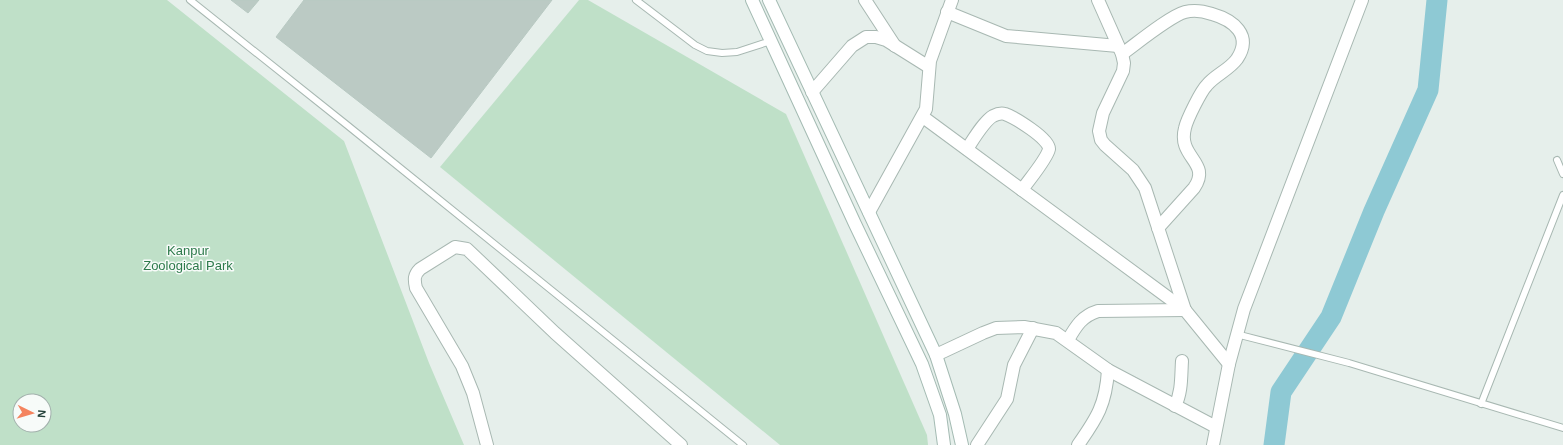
<svg xmlns="http://www.w3.org/2000/svg" width="1563" height="445" font-family="Arial,sans-serif">
  <style>
    .green { fill: #bfe0c8; fill-rule: evenodd }
    .lines { fill: none; stroke-linecap: round; stroke-linejoin: round }
    .river { stroke: #8ec9d4; stroke-width: 21 }
    .building { fill: #bbcac4; stroke: #b8c9c2 }
    .service-casing { stroke: #a8b8b2; stroke-width: 8 }
    .minor-casing { stroke: #a8b8b2; stroke-width: 14 }
    .tertiary-casing { stroke: #a8b8b2; stroke-width: 14 }
    .secondary-casing { stroke: #a4bbb3; stroke-width: 14 }
    .service { stroke: #fff; stroke-width: 6 }
    .minor { stroke: #fff; stroke-width: 12 }
    .tertiary { stroke: #fff; stroke-width: 12 }
    .secondary { stroke: #fff; stroke-width: 12 }
    .labels { text-anchor: middle; stroke-width: 3; stroke-linejoin: round; paint-order: stroke }
    .park-label { font-size: 13px; fill: #2d7a4b; stroke: #f7fbf9 }
  </style>
  <rect width="100%" height="100%" fill="#e6efeb"/>
  <g class="green">
    <path d="M 0,0 L 167,0 L 344,141 L 429,363 L 464,445 L 0,445 ZM 20,401 L 44,401 L 44,425 L 20,425 Z"/>
    <polygon points="579,0 588,0 786,114 927,435 928,445 780,445 440,167"/>
  </g>
  <g class="lines">
    <polyline class="river" points="1274,445 1281,392 1331,317 1374,211 1428,90 1437,0"/>
  </g>
  <g class="building">
    <polygon points="231,0 259,0 248,13"/>
    <polygon points="304,0 552,0 431,158 276,37"/>
  </g>
  <g class="lines">
    <defs>
      <g id="service">
        <polyline points="190,0 347,125 743,445"/>
        <polyline points="636,0 695,45 707,51 722,53 737,52 771,41"/>
        <polyline points="1557,160 1563,174"/>
        <polyline points="1236,334 1349,363 1563,428"/>
        <polyline points="1481,404 1563,195"/>
      </g>
      <g id="minor">
        <polyline points="865,0 895,46"/>
        <polyline points="1098,0 1122,54 1124,63 1123,71 1103,113 1099,131 1101,140 1105,145 1133,170 1145,188 1185,310"/>
        <polyline points="947,12 1006,36 1118,46"/>
        <path d="M 1122,54 C 1136,44 1170,16 1185,12 C 1193,10 1203,11 1212,14 C 1233,20 1253,35 1237,59 C 1229,70 1215,75 1207,85 C 1201,91 1187,119 1185,128 C 1177,158 1212,162 1194,188 L 1158,228"/>
        <polyline points="812,92 852,46 866,37 876,37 886,40 929,67"/>
        <polyline points="923,117 1185,310 1229,364"/>
        <path d="M 967,149 C 973,140 984,121 993,116 C 997,114 1001,113 1005,114 C 1014,117 1050,139 1049,149 C 1047,159 1028,181 1022,190"/>
        <polyline points="869,212 926,109 930,61 952,0"/>
        <path d="M 1068,340 C 1076,326 1082,316 1098,311 L 1185,310"/>
        <polyline points="936,355 983,333 996,328 1024,327 1056,333 1108,370 1216,427"/>
        <path d="M 1175,406 C 1182,392 1181,377 1182,361"/>
        <path d="M 487,445 L 473,393 L 462,366 L 416,288 C 414,279 414,275 420,269 L 455,247 L 467,249 L 555,333 L 681,445"/>
        <polyline points="977,445 1007,399 1014,365 1033,328"/>
        <path d="M 1078,445 C 1097,418 1106,404 1108,370"/>
      </g>
      <polyline id="tertiary" points="1213,445 1229,364 1244,309 1362,0"/>
      <g id="secondary">
        <polyline points="752,0 855,224 922,364 940,415 944,445"/>
        <polyline points="769,0 936,355 955,414 962,445"/>
      </g>
    </defs>
    <use href="#service" class="service-casing"/>
    <use href="#minor" class="minor-casing"/>
    <use href="#tertiary" class="tertiary-casing"/>
    <use href="#secondary" class="secondary-casing"/>
    <use href="#service" class="service"/>
    <use href="#minor" class="minor"/>
    <use href="#tertiary" class="tertiary"/>
    <use href="#secondary" class="secondary"/>
  </g>
  <g class="labels">
    <g class="park-label">
      <text x="188" y="255">Kanpur<tspan x="188" dy="15">Zoological Park</tspan></text>
    </g>
  </g>
  <g transform="translate(32 413) rotate(95)"><circle r="19" fill="#f7fbf9" stroke="#a3b1ad"/>
  <path d="M0-3L7 15L0 10L-7 15Z" fill="#f4845f"/>
  <text y="-6" font-size="11" font-weight="bold" text-anchor="middle" fill="#24423a">N</text>
  </g>
</svg>
